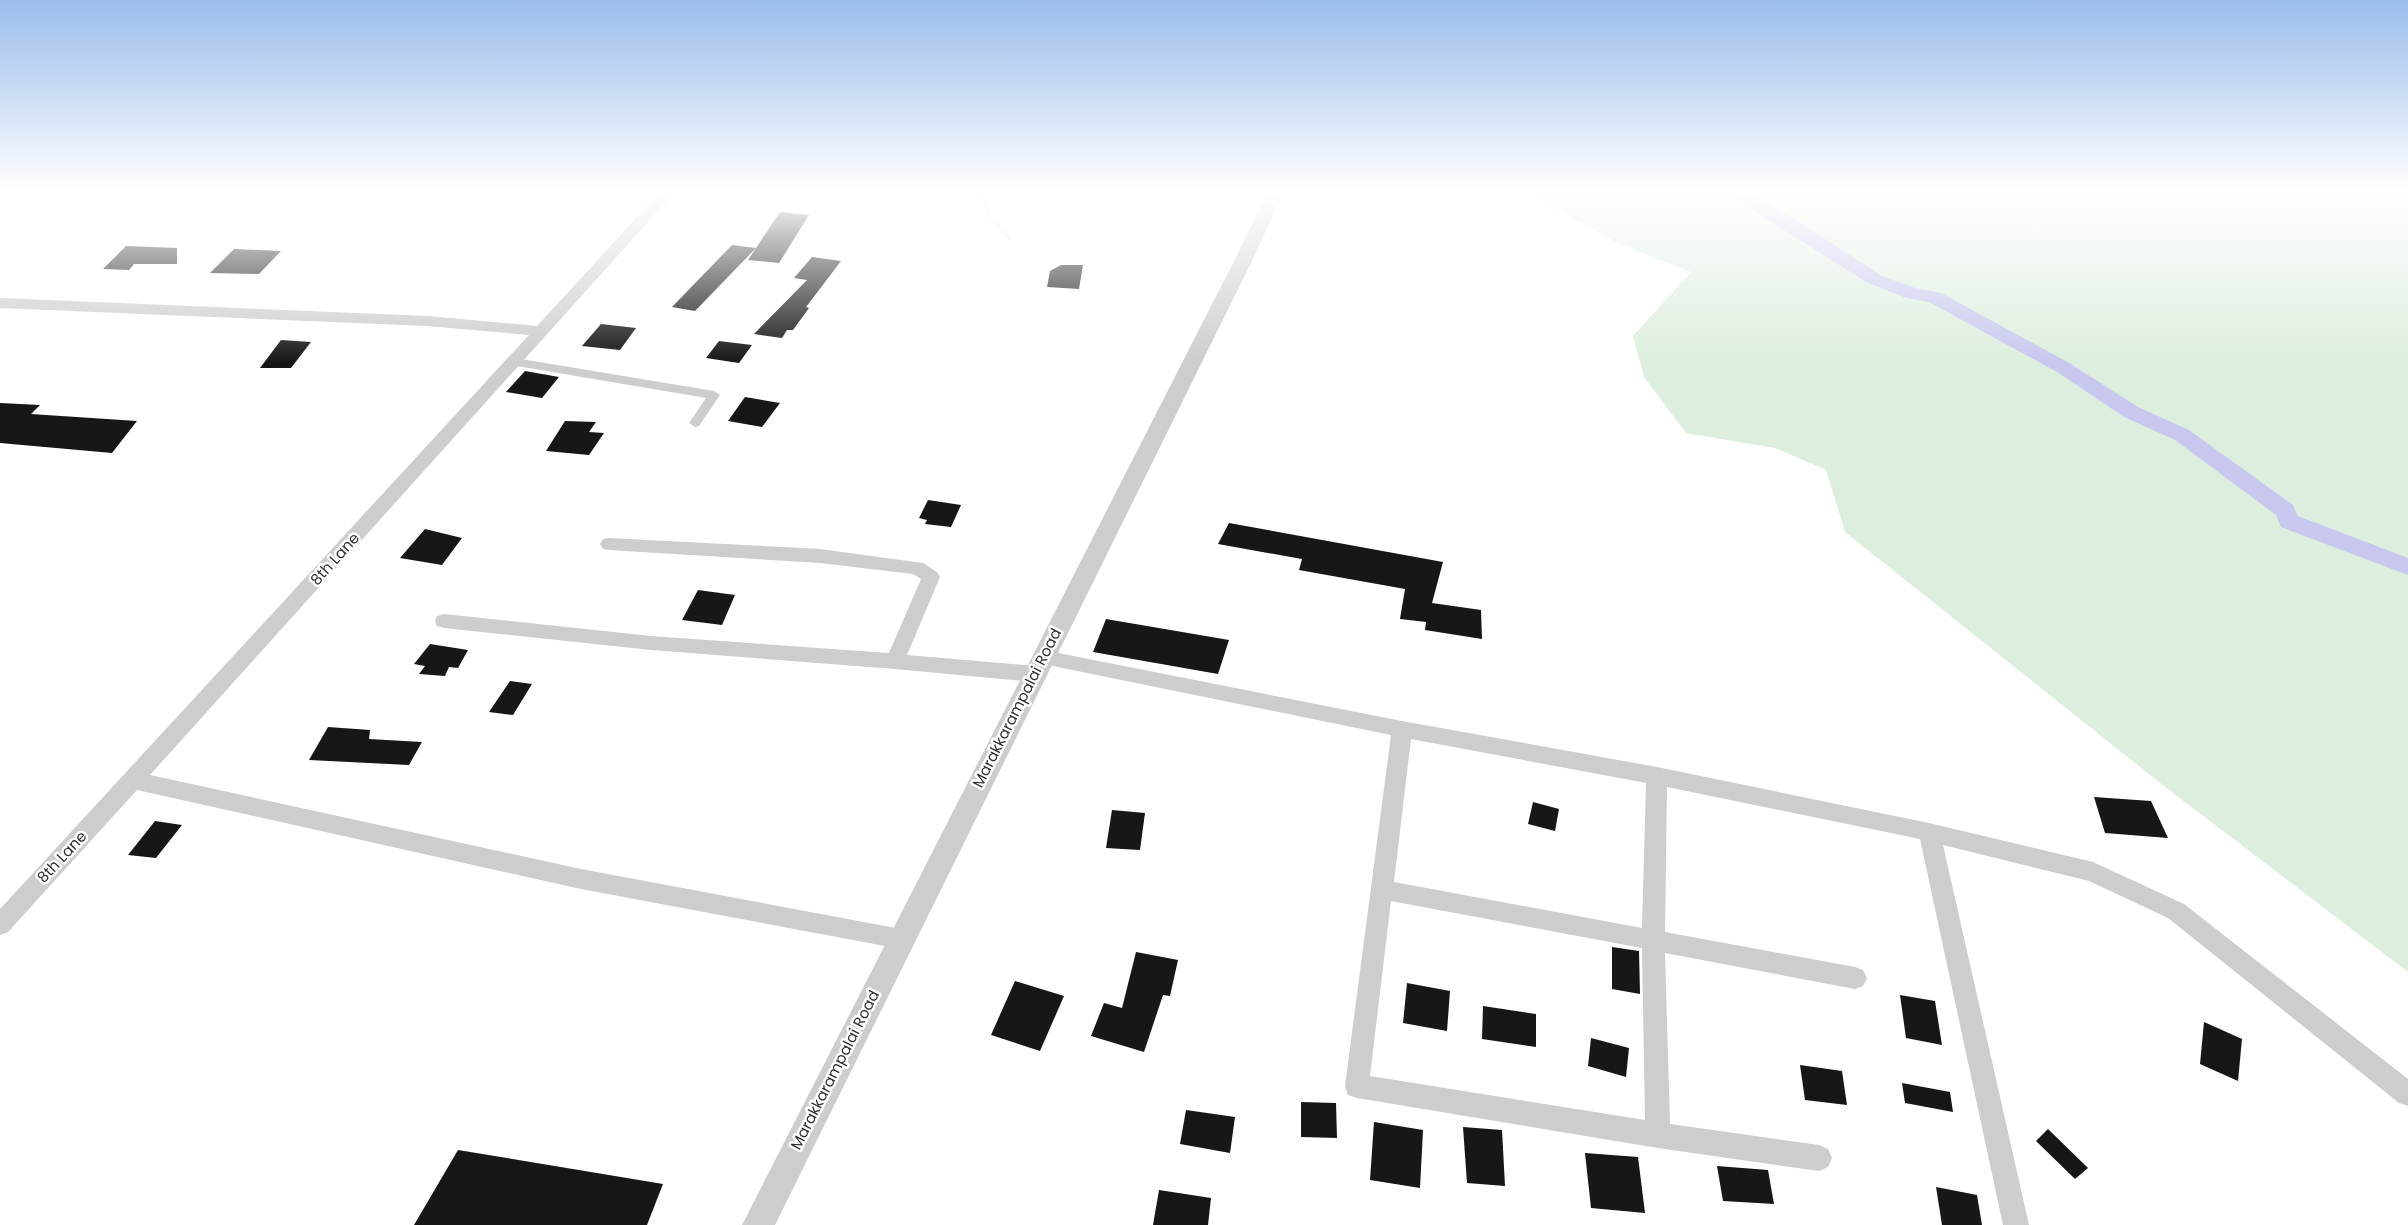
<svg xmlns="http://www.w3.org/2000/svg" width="2408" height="1225" font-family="Poppins,sans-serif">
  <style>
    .green { fill: #ddeede }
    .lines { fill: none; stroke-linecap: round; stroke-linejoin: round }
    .canal { fill: #c8c8ef; fill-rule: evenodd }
    .building { fill: #171717 }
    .path { stroke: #cdcdcd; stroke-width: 2.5; stroke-dasharray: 2 2; stroke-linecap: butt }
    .pedestrian { fill: #cdcdcd; fill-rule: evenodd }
    .minor { fill: #cdcdcd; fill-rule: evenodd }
    .tertiary { fill: #cdcdcd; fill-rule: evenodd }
    .labels { text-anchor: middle; stroke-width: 5; stroke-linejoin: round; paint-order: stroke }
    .street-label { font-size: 15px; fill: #303030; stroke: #fff }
  </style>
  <rect width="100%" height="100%" fill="#fff"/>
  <polygon class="green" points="1524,191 2408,191 2408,972 2169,790 1845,532 1826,470 1775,448 1686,433 1644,377 1633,336 1691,272 1617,243"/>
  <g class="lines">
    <polygon class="canal" points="1723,191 1745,191 1788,215 1880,275 1915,288 1941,293 2071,364 2138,407 2189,430 2293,505 2298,516 2408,558 2408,575 2281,527 2276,515 2175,440 2124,417 2057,372 1929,302 1906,298 1866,282"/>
  </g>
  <g class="building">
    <polygon points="780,212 809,215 779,263 748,260"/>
    <polygon points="732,245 756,248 695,311 672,307"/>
    <polygon points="126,246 177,248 177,264 134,264 129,270 103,269"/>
    <polygon points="234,249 281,251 259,274 210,273"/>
    <polygon points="812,257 841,261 806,307 809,308 793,330 787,330 782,338 754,334 807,280 794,278"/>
    <polygon points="1061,265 1083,265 1079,289 1047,287 1050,271"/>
    <polygon points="601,324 636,328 620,350 582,346"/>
    <polygon points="281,340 311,342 291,368 260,368"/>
    <polygon points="719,341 752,345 739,363 706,358"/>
    <polygon points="525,371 559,377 542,398 506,392"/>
    <polygon points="745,397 780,403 762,427 728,421"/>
    <polygon points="0,403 40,405 31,414 137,421 112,453 0,443"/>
    <polygon points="565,421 596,422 589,432 604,433 589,455 546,451"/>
    <polygon points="928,500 961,505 951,527 925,524 927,520 919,518"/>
    <polygon points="1229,523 1443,562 1432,603 1481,610 1482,639 1425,630 1426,622 1400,619 1405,589 1299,570 1302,559 1218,544"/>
    <polygon points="425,529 462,538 442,565 400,558"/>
    <polygon points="698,590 735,595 722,625 682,620"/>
    <polygon points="1106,619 1229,640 1218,674 1093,652"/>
    <polygon points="430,644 468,650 458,668 449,667 445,676 419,674 425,666 414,664"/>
    <polygon points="510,681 532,684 513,715 489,712"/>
    <polygon points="328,727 370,730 369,739 422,742 409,765 309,760"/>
    <polygon points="2094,797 2151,801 2168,838 2105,833"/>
    <polygon points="1533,802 1559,809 1555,831 1528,824"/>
    <polygon points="1112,810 1145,813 1140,850 1106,848"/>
    <polygon points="155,821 182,825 156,858 128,855"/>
    <polygon points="1612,947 1639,951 1640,994 1612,989"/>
    <polygon points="1136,952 1178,960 1170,996 1163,995 1144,1052 1091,1036 1104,1003 1122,1008"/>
    <polygon points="1015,981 1064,996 1040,1051 991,1035"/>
    <polygon points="1407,983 1450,991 1447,1031 1403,1023"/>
    <polygon points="1900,995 1935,1001 1942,1045 1906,1038"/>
    <polygon points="1483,1006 1536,1014 1536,1047 1482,1039"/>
    <polygon points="2204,1022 2242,1039 2238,1081 2200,1064"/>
    <polygon points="1591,1038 1629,1048 1626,1077 1588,1066"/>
    <polygon points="1800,1065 1842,1071 1847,1105 1805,1100"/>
    <polygon points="1902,1083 1950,1092 1953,1112 1905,1103"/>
    <polygon points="1301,1102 1336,1103 1337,1138 1301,1137"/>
    <polygon points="1186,1110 1235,1117 1230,1153 1180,1144"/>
    <polygon points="1374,1122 1423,1130 1420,1188 1370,1180"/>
    <polygon points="1463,1127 1502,1130 1505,1186 1467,1183"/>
    <polygon points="2048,1129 2088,1168 2075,1179 2036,1141"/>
    <polygon points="458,1150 663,1184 647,1225 414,1225"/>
    <polygon points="1585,1153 1638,1157 1645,1213 1591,1208"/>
    <polygon points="1717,1166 1768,1170 1774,1204 1723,1201"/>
    <polygon points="1936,1187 1977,1195 1982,1225 1942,1225"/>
    <polygon points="1159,1190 1211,1198 1208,1225 1153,1225"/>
  </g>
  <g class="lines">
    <polyline class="path" points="978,191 990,215 1011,240"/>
    <polygon class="pedestrian" points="515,358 714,391 720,395 699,426 695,427 689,423 706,398 511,365 509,362 511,359"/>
    <g class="minor">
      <polygon points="661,191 676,191 150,775 581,869 901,929 909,932 912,939 909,946 901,949 581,889 137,790 8,932 0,935 0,909 529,335 427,326 0,308 0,298 427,316 537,326"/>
      <polygon points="609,538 820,549 923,563 937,572 940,577 907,655 1035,666 1042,669 1045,674 1042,679 1035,682 895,669 651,650 444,628 437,626 435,621 437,616 444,614 651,636 889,653 921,579 913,574 820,563 609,550 603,549 600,544 603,539"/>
      <path d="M 1043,650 L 1402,721 L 1657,767 L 1929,823 L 2093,862 L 2184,904 L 2408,1079 L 2408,1106 L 2399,1103 L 2168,918 L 2089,881 L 1943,845 L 2029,1225 L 2003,1225 L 1920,839 L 1667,787 L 1665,932 L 1855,967 L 1863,970 L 1867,978 L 1863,986 L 1855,989 L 1665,953 L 1670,1124 L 1819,1145 L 1828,1149 L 1832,1158 L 1828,1167 L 1819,1171 L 1658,1148 L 1357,1098 L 1348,1095 L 1345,1086 L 1391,735 L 1043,664 L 1036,662 L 1033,657 L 1036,652 ZM 1411,739 L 1646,783 L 1642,928 L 1394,882 ZM 1391,901 L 1642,948 L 1645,1120 L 1370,1076 Z"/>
    </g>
    <polygon class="tertiary" points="1268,191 1284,191 1252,261 775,1225 742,1225 1234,261"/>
  </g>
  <linearGradient id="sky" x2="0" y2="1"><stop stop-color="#9bbceb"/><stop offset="0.53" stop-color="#fff"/><stop offset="1" stop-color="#fff" stop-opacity="0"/></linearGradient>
  <rect width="2408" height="363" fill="url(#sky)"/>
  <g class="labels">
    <g class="street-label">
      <text transform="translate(335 559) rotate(-48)" y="5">8th Lane</text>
      <text transform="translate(1017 708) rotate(-63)" y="5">Marakkarampalai Road</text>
      <text transform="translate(62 857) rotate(-47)" y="5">8th Lane</text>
      <text transform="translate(835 1070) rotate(-63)" y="5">Marakkarampalai Road</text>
    </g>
  </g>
</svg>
